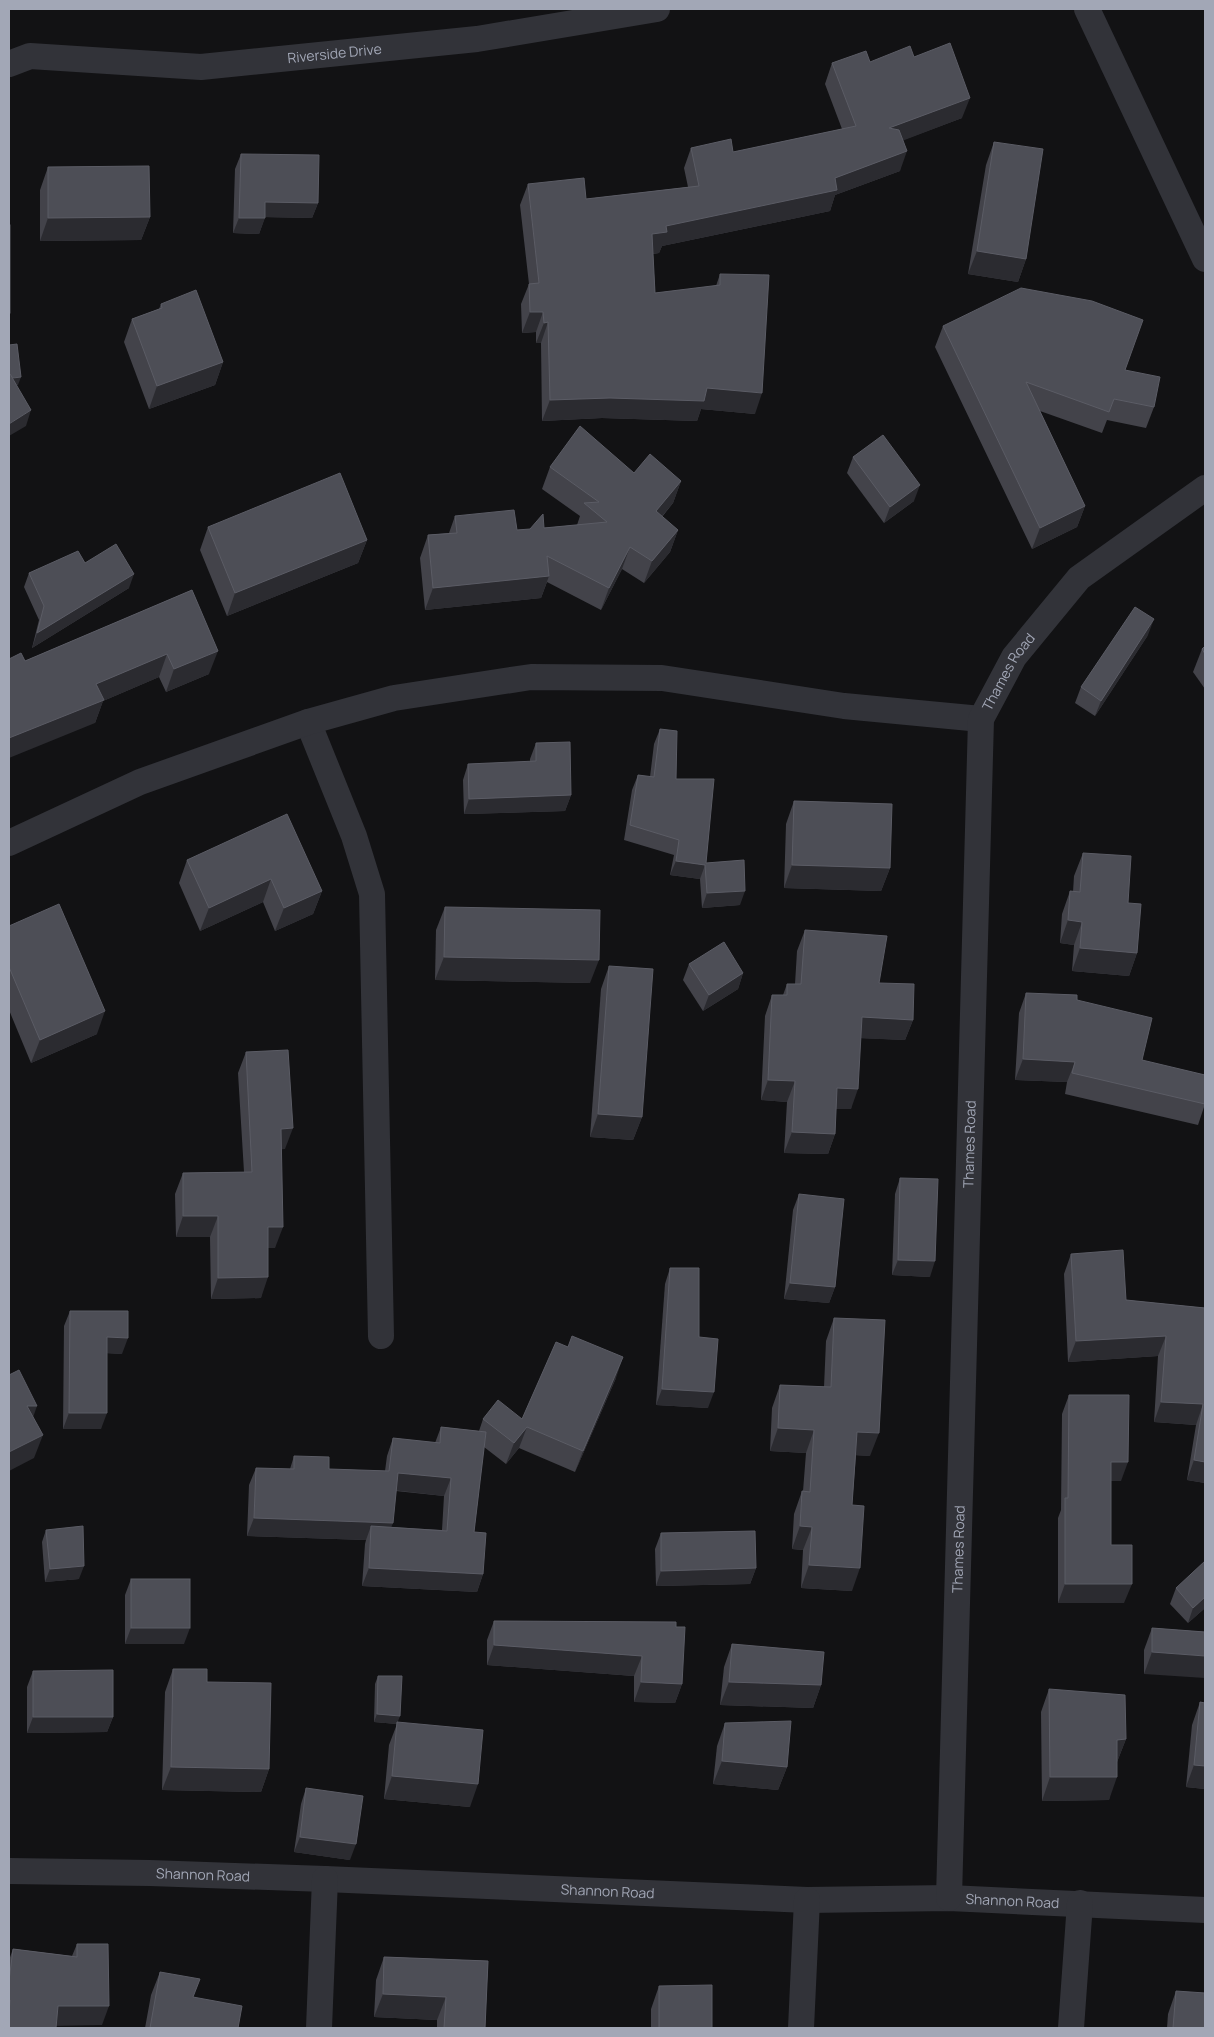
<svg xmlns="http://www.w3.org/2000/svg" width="1214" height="2037" font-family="Manrope,sans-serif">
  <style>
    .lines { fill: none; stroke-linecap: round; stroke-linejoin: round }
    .minor { stroke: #323339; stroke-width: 26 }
    .wall { fill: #43434a; fill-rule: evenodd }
    .shaded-wall { fill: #2b2b30 }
    .building { fill: #4d4e56; stroke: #5b5c65 }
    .labels { text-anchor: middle; stroke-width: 4; stroke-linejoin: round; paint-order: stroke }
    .street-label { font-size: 14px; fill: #a2a7b6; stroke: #0d0d0f }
  </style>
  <rect width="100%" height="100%" fill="#121214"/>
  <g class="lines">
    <g class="minor">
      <polyline points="1087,9 1205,259"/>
      <path id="s1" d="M 9,64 L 30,56 L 201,67 L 477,39 L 657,9"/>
      <polyline points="308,722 354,836 372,894 381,1336"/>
      <polyline points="9,843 140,782 308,722 394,698 531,677 662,678 844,706 981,719"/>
      <path id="s2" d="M 9,1871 L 150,1873 L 325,1879 L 807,1900 L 949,1898 L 1205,1910"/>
      <path id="s3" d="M 949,1898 L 981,719 L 1014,657 L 1079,578 L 1205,488"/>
      <polyline points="319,2028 325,1879"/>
      <polyline points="801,2028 807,1900"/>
      <polyline points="1071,2028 1080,1903"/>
    </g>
  </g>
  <g class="wall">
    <polygon points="914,57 962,118 903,140 900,171 835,195 830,211 662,246 659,253 653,254 655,293 716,286 720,274 755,414 701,409 697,421 602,418 542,421 541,343 536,343 536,332 522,333 521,304 529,284 520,205 528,184 586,199 688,187 684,168 691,148 733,152 842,129 825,84 832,63 870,62"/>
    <polygon points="994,142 1026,259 1018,282 968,274 986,165"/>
    <polygon points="241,154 318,203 312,218 265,217 259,234 233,233 235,169"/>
    <polygon points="48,167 150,217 141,240 40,241 40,190"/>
    <polygon points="161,304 223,362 215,385 149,409 124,342 132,319 159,309"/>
    <polygon points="943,326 1125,370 1154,407 1146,428 1107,420 1102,433 1040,411 1085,506 1077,527 1032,549 935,347"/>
    <polygon points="853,457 914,501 884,523 847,473"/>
    <polygon points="550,467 634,473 681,481 673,503 662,517 678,530 670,552 644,583 622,569 601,610 547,582 541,598 425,610 420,558 428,535 449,533 455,516 517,530 577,525 580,516 542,489"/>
    <polygon points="208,527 367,540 358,563 227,616 200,550"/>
    <polygon points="85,563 129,588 32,648 39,620 24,587 29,573"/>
    <polygon points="192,590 209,674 166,692 159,677 103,701 95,723 25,661"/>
    <polygon points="1148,635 1095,716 1075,703 1081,687"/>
    <polygon points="1205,646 1205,689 1193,672 1202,649"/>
    <polygon points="660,729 676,779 706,863 740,905 702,908 700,879 670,875 674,855 624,840 632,790 638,775 650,777 654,744"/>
    <polygon points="536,743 571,795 565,811 464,814 463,780 468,764 530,762 530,759"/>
    <polygon points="794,801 890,868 881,891 784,888 786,824"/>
    <polygon points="1083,853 1128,903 1137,953 1129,976 1072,971 1074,945 1060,943 1062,914 1070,891 1073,892 1074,876"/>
    <polygon points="187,860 322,891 313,914 275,931 263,902 200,931 179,883"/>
    <polygon points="445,907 590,983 435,980 436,930"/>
    <polygon points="9,926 97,1034 31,1063 9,1010"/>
    <polygon points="805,930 879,983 913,1020 905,1040 861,1038 851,1109 836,1109 835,1134 828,1154 784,1153 787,1102 761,1100 765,1016 772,995 783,995 787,984 795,984 797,951"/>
    <polygon points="689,964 743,973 738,989 703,1011 683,980"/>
    <polygon points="609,966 642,1117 633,1140 590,1137 601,989"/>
    <polygon points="1026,993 1077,1000 1142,1060 1205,1104 1198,1125 1065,1094 1067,1082 1015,1080 1019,1013"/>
    <polygon points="246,1052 285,1149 282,1149 275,1248 268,1248 261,1298 211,1299 210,1237 176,1237 175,1194 183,1173 244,1172 238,1073"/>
    <polygon points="900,1178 930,1277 892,1275 895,1194"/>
    <polygon points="799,1194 835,1287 829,1303 784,1299 793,1210"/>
    <polygon points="1071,1254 1126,1300 1205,1308 1205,1483 1187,1480 1196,1425 1154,1422 1158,1356 1068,1362 1064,1274"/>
    <polygon points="670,1268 699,1337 708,1408 656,1405 665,1284"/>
    <polygon points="70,1311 122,1354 107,1353 101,1429 63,1429 64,1326"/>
    <polygon points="834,1318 870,1456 856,1455 852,1505 852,1591 801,1588 803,1550 792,1549 794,1514 802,1491 803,1491 806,1453 770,1451 772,1408 780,1385 824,1387 826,1341"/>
    <path d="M 616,1378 L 575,1472 L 519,1448 L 506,1464 L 484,1447 L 474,1532 L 483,1574 L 477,1592 L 362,1586 L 365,1544 L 366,1540 L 247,1536 L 249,1485 L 256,1468 L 290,1469 L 294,1456 L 329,1469 L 385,1471 L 387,1456 L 393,1438 L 435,1443 L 441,1427 L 479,1431 L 483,1419 L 522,1419 ZM 396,1491 L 444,1496 L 442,1530 L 391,1527 Z"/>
    <polygon points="1069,1395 1121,1481 1111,1481 1111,1545 1124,1603 1058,1603 1058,1518 1061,1510 1062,1414"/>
    <polygon points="46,1530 79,1579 45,1582 42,1542"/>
    <polygon points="661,1533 756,1568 750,1584 656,1586 655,1549"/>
    <polygon points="131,1579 184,1644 125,1644 125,1595"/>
    <polygon points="1176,1588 1205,1608 1188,1623 1170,1604"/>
    <polygon points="494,1621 676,1627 682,1684 675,1703 634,1702 634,1676 487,1665 487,1640"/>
    <polygon points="1152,1628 1205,1632 1144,1674 1144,1650"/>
    <polygon points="732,1644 821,1685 813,1708 720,1705 724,1667"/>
    <polygon points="173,1669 207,1682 269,1769 261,1792 162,1790 165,1692"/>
    <polygon points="33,1671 113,1717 107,1732 27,1733 27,1687"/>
    <polygon points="378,1676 398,1722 470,1807 384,1799 389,1745 397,1724 374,1722 375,1684"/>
    <polygon points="1049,1689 1126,1739 1117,1762 1109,1800 1042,1801 1041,1712"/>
    <polygon points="1200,1702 1205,1703 1205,1789 1186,1787 1192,1725"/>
    <polygon points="725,1723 787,1767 778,1790 713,1784 717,1746"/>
    <polygon points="306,1788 350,1860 294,1852 301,1804"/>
    <polygon points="77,1944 102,2025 56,2025 9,2028 9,1960 13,1949 72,1956"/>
    <polygon points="384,1957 488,1961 485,2028 437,2028 437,2020 374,2017 376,1980"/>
    <polygon points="160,1972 193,1997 238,2028 145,2028 151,1995"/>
    <polygon points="659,1986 712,2028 651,2028 651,2009"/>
    <polygon points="1176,1991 1205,2028 1167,2028 1168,2014"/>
  </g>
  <g class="shaded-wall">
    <polygon points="970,98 962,118 881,149 889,128"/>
    <polygon points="907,151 900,171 835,195 830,211 662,246 659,253 645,255 652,234 666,226 835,178"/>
    <polygon points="265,202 318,203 312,218 259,217"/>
    <polygon points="150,217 141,240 40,241 48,218"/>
    <polygon points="239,218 265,218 259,234 233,233"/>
    <polygon points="977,251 1026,259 1018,282 968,274"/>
    <polygon points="530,312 543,312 536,332 522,333"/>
    <polygon points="548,322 541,343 536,343 544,323"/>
    <polygon points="223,362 215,385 149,409 157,386"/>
    <polygon points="21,377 18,385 9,386 9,379"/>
    <polygon points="707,388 762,393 755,414 701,409 697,421 602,418 542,421 550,400"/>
    <polygon points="31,410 26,426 9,436 9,424"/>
    <polygon points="681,481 673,503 647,534 656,511"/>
    <polygon points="920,485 914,501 884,523 890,507"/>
    <polygon points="1085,506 1077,527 1032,549 1040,528"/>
    <polygon points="678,530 670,552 644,583 652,561"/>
    <polygon points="367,540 358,563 227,616 235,593"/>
    <polygon points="630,547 622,569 601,610 609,588"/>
    <polygon points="134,574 129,588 32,648 37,633"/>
    <polygon points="549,576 541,598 425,610 433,588"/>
    <polygon points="1154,619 1148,635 1095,716 1101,701"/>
    <polygon points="218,651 209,674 166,692 174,669"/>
    <polygon points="167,654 159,677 103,701 95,723 9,758 9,738 96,684"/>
    <polygon points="571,795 565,811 464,814 469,799"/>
    <polygon points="676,861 705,865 700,879 670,875"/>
    <polygon points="792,865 890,868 881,891 784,888"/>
    <polygon points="271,879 263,902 200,931 209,908"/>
    <polygon points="322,891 313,914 275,931 284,908"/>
    <polygon points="745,891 740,905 702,908 707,893"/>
    <polygon points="1068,920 1082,922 1074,945 1060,943"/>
    <polygon points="1080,948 1137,953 1129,976 1072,971"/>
    <polygon points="444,957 599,960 590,983 435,980"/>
    <polygon points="743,973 738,989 703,1011 709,995"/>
    <polygon points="105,1011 97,1034 31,1063 40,1040"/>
    <polygon points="862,1017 913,1020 905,1040 854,1038"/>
    <polygon points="1023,1059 1075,1062 1067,1082 1015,1080"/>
    <polygon points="768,1080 795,1081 787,1102 761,1100"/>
    <polygon points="837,1088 858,1089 851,1109 830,1109"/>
    <polygon points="598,1114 642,1117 633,1140 590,1137"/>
    <polygon points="293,1128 285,1149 274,1150 281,1129"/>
    <polygon points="792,1132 835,1134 828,1154 784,1153"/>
    <polygon points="183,1216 218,1216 210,1237 176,1237"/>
    <polygon points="268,1227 283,1227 275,1248 261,1248"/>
    <polygon points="898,1260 935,1261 930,1277 892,1275"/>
    <polygon points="268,1277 261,1298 211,1299 218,1278"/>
    <polygon points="790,1283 835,1287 829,1303 784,1299"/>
    <polygon points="1166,1336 1158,1356 1068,1362 1076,1341"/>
    <polygon points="107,1337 128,1338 122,1354 101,1353"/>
    <polygon points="623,1357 616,1378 575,1472 583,1451"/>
    <polygon points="662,1389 714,1392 708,1408 656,1405"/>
    <polygon points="1161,1402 1203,1404 1196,1425 1154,1422"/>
    <polygon points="27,1406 37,1406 29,1429"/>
    <polygon points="69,1413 107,1413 101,1429 63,1429"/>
    <polygon points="527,1427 519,1448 506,1464 514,1443"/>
    <polygon points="778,1428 814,1430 806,1453 770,1451"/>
    <polygon points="857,1432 879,1433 870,1456 849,1455"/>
    <polygon points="43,1435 34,1458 9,1471 9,1452"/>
    <polygon points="1194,1460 1205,1462 1205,1483 1187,1480"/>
    <polygon points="1111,1462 1128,1462 1121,1481 1103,1481"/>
    <polygon points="398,1473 451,1478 444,1496 392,1490"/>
    <polygon points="254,1518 393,1523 386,1541 371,1526 366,1540 247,1536"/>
    <polygon points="800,1526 812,1527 803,1550 792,1549"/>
    <polygon points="809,1565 860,1568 852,1591 801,1588"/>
    <polygon points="84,1566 79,1579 45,1582 50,1569"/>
    <polygon points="369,1568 483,1574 477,1592 362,1586"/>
    <polygon points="756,1568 750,1584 656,1586 661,1571"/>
    <polygon points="1065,1584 1132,1584 1124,1603 1058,1603"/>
    <polygon points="1205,1597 1205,1608 1188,1623 1193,1608"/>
    <polygon points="131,1628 190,1628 184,1644 125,1644"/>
    <polygon points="494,1645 642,1656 634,1676 487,1665"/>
    <polygon points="1152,1652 1205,1656 1205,1678 1144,1674"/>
    <polygon points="641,1682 682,1684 675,1703 634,1702"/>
    <polygon points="729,1682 821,1685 813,1708 720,1705"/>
    <polygon points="377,1714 400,1716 397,1724 374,1722"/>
    <polygon points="33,1717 113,1717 107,1732 27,1733"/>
    <polygon points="1126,1739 1117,1762 1108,1763 1117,1740"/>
    <polygon points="722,1761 787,1767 778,1790 713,1784"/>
    <polygon points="1194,1765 1205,1766 1205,1789 1186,1787"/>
    <polygon points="171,1767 269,1769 261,1792 162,1790"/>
    <polygon points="392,1776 478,1784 470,1807 384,1799"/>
    <polygon points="1050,1777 1117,1777 1109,1800 1042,1801"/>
    <polygon points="300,1837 356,1844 350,1860 294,1852"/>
    <polygon points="383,1994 446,1997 437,2020 374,2017"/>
    <polygon points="58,2006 109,2006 102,2025 51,2026"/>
  </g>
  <g class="building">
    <polygon points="950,43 970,98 889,128 899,130 907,151 835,178 837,190 666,226 667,232 652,234 655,293 720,285 720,274 769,275 762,393 707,388 704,401 610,398 550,400 548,322 544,323 543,312 530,312 529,284 539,283 528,184 584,178 586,199 699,186 691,148 731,139 733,152 856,126 832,63 866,51 870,62 910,46 914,57"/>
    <polygon points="994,142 1043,149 1026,259 977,251"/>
    <polygon points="241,154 319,155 318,203 265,202 265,218 239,218"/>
    <polygon points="149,166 150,217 48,218 48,167"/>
    <rect x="9" y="225" width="1" height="88"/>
    <polygon points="1021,288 1092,301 1143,320 1125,370 1160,377 1154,407 1114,399 1109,412 1026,382 1085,506 1040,528 943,326"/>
    <polygon points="196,290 223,362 157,386 132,319 162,308 161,304"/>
    <polygon points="17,344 21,377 13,378 10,374 9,374 9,345"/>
    <polygon points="9,374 10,374 31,410 9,424"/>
    <polygon points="580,426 634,473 650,454 681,481 656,511 678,530 652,561 630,547 609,588 547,556 549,576 433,588 428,535 457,533 455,516 514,510 517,530 530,529 543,514 544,528 607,522 584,503 599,502 550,467"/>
    <polygon points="883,435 920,485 890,507 853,457"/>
    <polygon points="340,473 367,540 235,593 208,527"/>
    <polygon points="116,544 134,574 37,633 44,606 29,573 78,551 85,563"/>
    <polygon points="192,590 218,651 174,669 167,654 96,684 104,700 9,738 9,659 21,653 25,661"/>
    <polygon points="1135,607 1154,619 1101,701 1081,687"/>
    <polygon points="1205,646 1205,654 1202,649"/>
    <polygon points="660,729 677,731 676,779 714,779 706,863 744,860 745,891 707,893 705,865 676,861 679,840 630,825 638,775 654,777"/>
    <polygon points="570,742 571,795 469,799 468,764 536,761 536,743"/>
    <polygon points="794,801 892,804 890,868 792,865"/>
    <polygon points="287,814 322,891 284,908 271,879 209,908 187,860"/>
    <polygon points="1083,853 1131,856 1128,903 1141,904 1137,953 1080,948 1082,922 1068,920 1070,891 1080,892"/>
    <polygon points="59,904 105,1011 40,1040 9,967 9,926"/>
    <polygon points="445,907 600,910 599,960 444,957"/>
    <polygon points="805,930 887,936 879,983 914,984 913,1020 862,1017 858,1089 837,1088 835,1134 792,1132 795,1081 768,1080 772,995 787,995 787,984 801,984"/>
    <polygon points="724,942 743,973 709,995 689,964"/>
    <polygon points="609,966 653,969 642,1117 598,1114"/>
    <polygon points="1026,993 1077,995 1077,1000 1152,1018 1142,1060 1205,1075 1205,1104 1072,1073 1075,1062 1023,1059"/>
    <polygon points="288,1050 293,1128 281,1129 283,1227 268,1227 268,1277 218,1278 218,1216 183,1216 183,1173 252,1172 246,1052"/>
    <polygon points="900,1178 938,1179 935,1261 898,1260"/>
    <polygon points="799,1194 844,1199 835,1287 790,1283"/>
    <polygon points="1123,1250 1126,1300 1205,1308 1205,1462 1194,1460 1203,1404 1161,1402 1166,1336 1076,1341 1071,1254"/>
    <polygon points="670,1268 699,1268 699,1337 718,1339 714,1392 662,1389"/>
    <polygon points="70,1311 128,1311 128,1338 107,1337 107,1413 69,1413"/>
    <polygon points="834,1318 885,1320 879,1433 857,1432 852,1505 864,1506 860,1568 809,1565 812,1527 800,1526 802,1491 810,1492 814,1430 778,1428 780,1385 831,1387"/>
    <polygon points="572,1336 623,1357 583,1451 527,1427 514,1443 483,1419 498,1400 522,1419 556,1342 568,1347"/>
    <polygon points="19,1370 37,1406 27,1406 43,1435 9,1452 9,1375"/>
    <polygon points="1069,1395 1129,1395 1128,1462 1111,1462 1111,1545 1132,1545 1132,1584 1065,1584 1065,1498 1068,1498"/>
    <polygon points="441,1427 486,1432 474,1532 486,1533 483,1574 369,1568 371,1526 447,1531 451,1478 398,1473 393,1523 254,1518 256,1468 294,1469 294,1456 329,1457 329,1469 389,1471 393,1438 440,1443"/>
    <polygon points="83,1526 84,1566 50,1569 46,1530"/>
    <polygon points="755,1531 756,1568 661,1571 661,1533"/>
    <polygon points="1205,1561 1205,1597 1193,1608 1176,1588"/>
    <rect x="131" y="1579" width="59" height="49"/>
    <polygon points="494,1621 676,1622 676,1627 685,1627 682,1684 641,1682 642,1656 494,1645"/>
    <polygon points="1152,1628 1205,1632 1205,1656 1152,1652"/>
    <polygon points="732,1644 824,1652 821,1685 729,1682"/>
    <polygon points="173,1669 207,1669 207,1682 271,1683 269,1769 171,1767"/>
    <polygon points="113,1670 113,1717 33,1717 33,1671"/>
    <polygon points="378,1676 402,1676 400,1716 377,1714"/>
    <polygon points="1049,1689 1125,1695 1126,1739 1117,1740 1117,1777 1050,1777"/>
    <polygon points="1200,1702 1205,1703 1205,1766 1194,1765"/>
    <polygon points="791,1721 787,1767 722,1761 725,1723"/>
    <polygon points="397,1722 483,1730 478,1784 392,1776"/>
    <polygon points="306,1788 363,1796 356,1844 300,1837"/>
    <polygon points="77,1944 108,1944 109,2006 58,2006 56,2028 9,2028 9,2015 10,2000 9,2000 9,1981 13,1949 77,1957"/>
    <polygon points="384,1957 488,1961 485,2028 444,2028 446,1997 383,1994"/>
    <polygon points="160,1972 200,1979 193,1997 242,2006 238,2028 150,2028"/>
    <polygon points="712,1985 712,2028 659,2028 659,1986"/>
    <polygon points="1176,1991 1205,1993 1205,2028 1173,2028"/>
  </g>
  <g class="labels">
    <g class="street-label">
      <text dy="5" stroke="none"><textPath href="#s1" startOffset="328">Riverside Drive</textPath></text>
      <text dy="5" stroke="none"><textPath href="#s3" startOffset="1234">Thames Road</textPath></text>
      <text dy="5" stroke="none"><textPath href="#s3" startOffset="754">Thames Road</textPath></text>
      <text dy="5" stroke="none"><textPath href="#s3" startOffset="349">Thames Road</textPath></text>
      <text dy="5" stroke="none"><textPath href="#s2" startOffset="194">Shannon Road</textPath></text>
      <text dy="5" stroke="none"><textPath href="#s2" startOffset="599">Shannon Road</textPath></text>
      <text dy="5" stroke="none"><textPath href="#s2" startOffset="1004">Shannon Road</textPath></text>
    </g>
  </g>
  <rect width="1214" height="2037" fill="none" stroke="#a2a7b6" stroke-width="20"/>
</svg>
